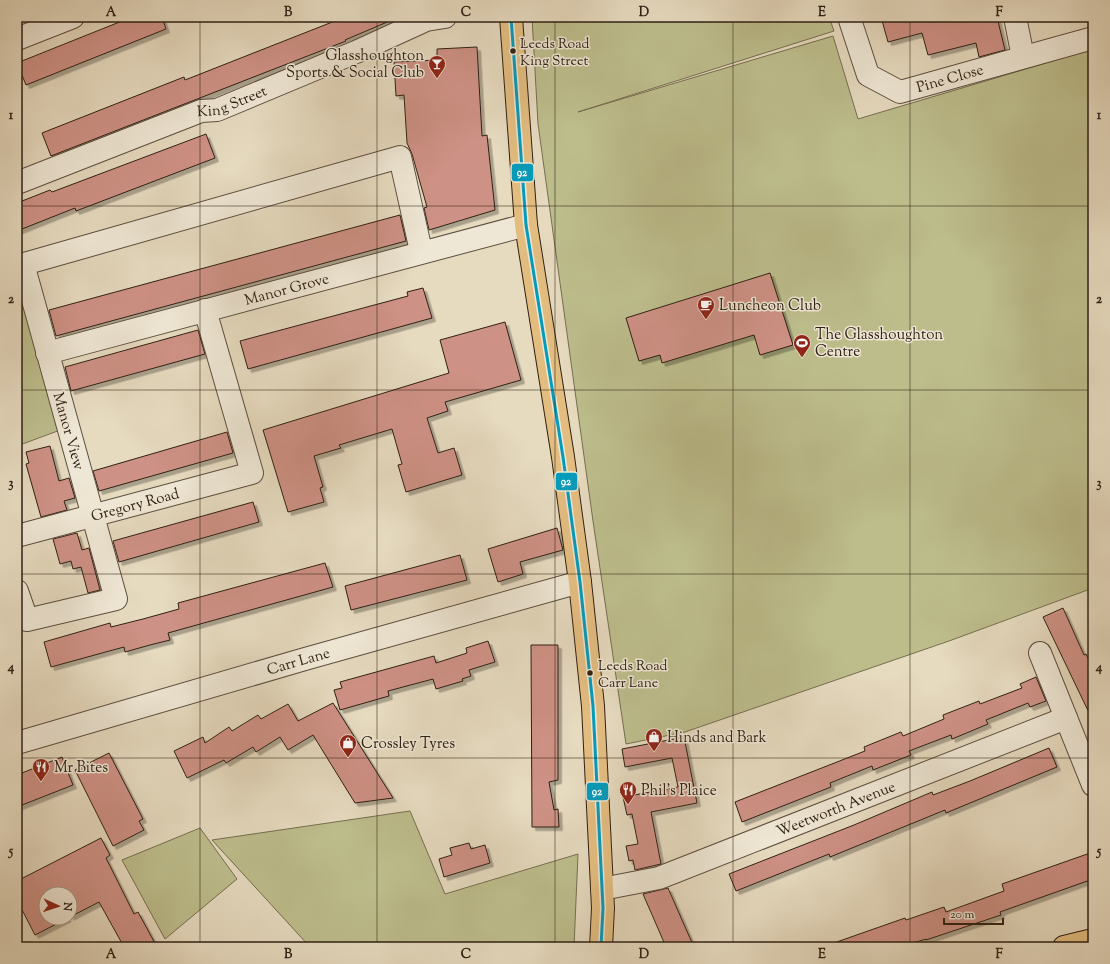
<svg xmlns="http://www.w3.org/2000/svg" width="1110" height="964" font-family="'Sorts Mill Goudy',serif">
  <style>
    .green { fill: #bdbd8c; stroke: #766e50 }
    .building { fill: #ce9185; stroke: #2f2014; filter: url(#shadow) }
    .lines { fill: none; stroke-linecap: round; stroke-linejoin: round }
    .minor-casing { stroke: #5d4e3f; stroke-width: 24 }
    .major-casing { stroke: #2f2014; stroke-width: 24 }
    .minor { stroke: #efe7d5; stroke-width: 22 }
    .major { stroke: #e3bd80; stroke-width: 22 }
    .bus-1-casing { stroke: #efe7d5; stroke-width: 6 }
    .bus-1 { stroke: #059bbb; stroke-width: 3 }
    .grid { fill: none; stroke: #2f2014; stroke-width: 1; stroke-opacity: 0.55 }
    .bus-dot { fill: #2f2014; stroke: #efe7d5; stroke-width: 1.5 }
    .labels { text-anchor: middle; stroke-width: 3; stroke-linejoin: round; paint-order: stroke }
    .bus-label { font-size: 14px; fill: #2f2014; stroke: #efe7d5; text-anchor: start }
    .poi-label { font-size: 15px; fill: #2f2014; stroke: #efe7d5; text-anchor: start }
    .street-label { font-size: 15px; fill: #2f2014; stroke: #efe7d5 }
    .line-badge { stroke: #efe7d5; stroke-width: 1.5 }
    .badge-label { font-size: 11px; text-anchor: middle; font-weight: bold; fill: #fff }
    .neatline { fill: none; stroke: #2f2014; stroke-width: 1.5 }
    .grid-label { font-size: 13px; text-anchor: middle; font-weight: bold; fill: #2f2014 }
  </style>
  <defs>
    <filter id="shadow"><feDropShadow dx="3.5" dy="3.5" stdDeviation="0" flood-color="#0004"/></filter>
  </defs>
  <rect width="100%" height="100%" fill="#e6dabf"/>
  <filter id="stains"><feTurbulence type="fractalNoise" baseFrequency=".005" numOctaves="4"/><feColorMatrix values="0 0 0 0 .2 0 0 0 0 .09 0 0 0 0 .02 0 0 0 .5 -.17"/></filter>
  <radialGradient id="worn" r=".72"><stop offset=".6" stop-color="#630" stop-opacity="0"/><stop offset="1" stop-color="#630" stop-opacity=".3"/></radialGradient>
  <g class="green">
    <polygon points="532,17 829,17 834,31 578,112 833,36 858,119 1093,49 1093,588 949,641 685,732 626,744 593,521 538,124"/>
    <polygon points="17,270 63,429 17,446"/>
    <polygon points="410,811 445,894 578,854 574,947 310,947 212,840"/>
    <polygon points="200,828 237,879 165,939 122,860"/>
  </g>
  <g class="building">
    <polygon points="132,17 162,17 166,29 26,85 17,63"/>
    <polygon points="345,17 399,17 345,40 346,41 51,156 42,133 184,77 185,80"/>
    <polygon points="881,17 997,17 1005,50 979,57 976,43 928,55 922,33 888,42"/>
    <polygon points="477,47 482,136 487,135 495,210 429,230 424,208 427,207 412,154 407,143 404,95 396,96 394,62 437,60 437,49"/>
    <polygon points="206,134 215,158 76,211 75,208 17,231 17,203 50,190 52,192"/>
    <polygon points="400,215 406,241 56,336 49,310"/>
    <polygon points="770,273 793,345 760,355 754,335 662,363 660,355 639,361 626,318"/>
    <polygon points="423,288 432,318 248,369 240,341 408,296 407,292"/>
    <polygon points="505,322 521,380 445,402 448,411 427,418 438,453 454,448 462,475 406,492 398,465 402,464 392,429 339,445 341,448 314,456 323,487 320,488 324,502 288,512 263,430 449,373 440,340"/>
    <polygon points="198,330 205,354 71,391 65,367"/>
    <polygon points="227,432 233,453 99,491 93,471"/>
    <polygon points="50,446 59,481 69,478 75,498 64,501 67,510 41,517 26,464 29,463 26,452"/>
    <polygon points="253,502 259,522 119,562 113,541"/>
    <polygon points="557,528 563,550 520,562 523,574 498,582 488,549"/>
    <polygon points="77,533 82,550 89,548 100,590 88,593 81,567 73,569 71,561 60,564 53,539"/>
    <polygon points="460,555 467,580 351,610 345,586"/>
    <polygon points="325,563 333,587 168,633 170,640 150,645 125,652 124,647 51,667 44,642 110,623 111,627 143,619 179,609 178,603"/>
    <polygon points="1063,608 1084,655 1086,654 1093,669 1093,721 1043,617"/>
    <polygon points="488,641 495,662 469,670 471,676 462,679 463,681 436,689 433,679 388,691 389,696 340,710 334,690 342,688 340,682 434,656 436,663 467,653 466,648"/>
    <polygon points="531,645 558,645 558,780 549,782 554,810 558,809 559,827 532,827"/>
    <polygon points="1036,677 1046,701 1030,707 1028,703 986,720 988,724 969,732 952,739 951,735 909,751 911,755 873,770 872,766 830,783 831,787 742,822 735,802 865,751 864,747 901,732 903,736 944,719 943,715 979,701 980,704 1022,688 1020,684"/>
    <polygon points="333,703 393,798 355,803 313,735 288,750 280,737 256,752 253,747 226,763 224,760 187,778 174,751 203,737 205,743 229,727 232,731 258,715 261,719 288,704 298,721"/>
    <polygon points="684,737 697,803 651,812 661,864 635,870 633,860 629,861 626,846 638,844 632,814 627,815 623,797 678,787 672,758 625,767 622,749"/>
    <polygon points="1049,748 1057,767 946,813 945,810 830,857 829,854 736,891 729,874 854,825 932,792 933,795 970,781"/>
    <polygon points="109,753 143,819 139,821 144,830 113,846 75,770"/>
    <polygon points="62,757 73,785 17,807 17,775"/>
    <polygon points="101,838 110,855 106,858 134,914 138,912 157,947 124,947 99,902 70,917 70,894 46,894 46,918 68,918 35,935 17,900 17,881"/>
    <polygon points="469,843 471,849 485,845 490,863 444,877 439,859 452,855 450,848"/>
    <polygon points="1093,852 1093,879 1000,912 1001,915 926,940 926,939 900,947 831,947 831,944 905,918 906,920 944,907 946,912 1004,891 1002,884"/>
    <polygon points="668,888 686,929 694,947 666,947 643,894"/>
  </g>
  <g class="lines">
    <defs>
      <g id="minor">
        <path id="s1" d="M 849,17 L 868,75 L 900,92 L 1093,38"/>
        <polyline points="1015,17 1023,57"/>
        <polyline points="17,39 73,17"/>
        <path id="s2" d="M 17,183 L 201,111 L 217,110 L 356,52 L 426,20 L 445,17"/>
        <polyline points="17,266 400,157 421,251"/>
        <path id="s3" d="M 47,353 L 526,225"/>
        <path id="s4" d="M 17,536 L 252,473 L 205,310"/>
        <polyline points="17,591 27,620 116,599 23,264"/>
        <polyline points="1040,653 1093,785"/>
        <path id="s5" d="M 17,743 L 305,659 L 580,582"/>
        <path id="s6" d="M 602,889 L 659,878 L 1066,718"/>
      </g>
      <g id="major">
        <polyline points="511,17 526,225 563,457 580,582 593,706 603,908 601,947"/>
        <polyline points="1064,947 1093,940"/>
      </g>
    </defs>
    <use href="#minor" class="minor-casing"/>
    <use href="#major" class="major-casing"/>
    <use href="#minor" class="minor"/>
    <use href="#major" class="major"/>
    <defs>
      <polyline id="bus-1" points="511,17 526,225 563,457 580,582 593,706 603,908 601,947"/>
    </defs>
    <use href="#bus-1" class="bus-1-casing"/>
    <use href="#bus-1" class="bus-1"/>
  </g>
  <path class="grid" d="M 200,17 L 200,947M 377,17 L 377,947M 555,17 L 555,947M 733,17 L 733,947M 910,17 L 910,947M 17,206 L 1093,206M 17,390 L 1093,390M 17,574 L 1093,574M 17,758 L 1093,758"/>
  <defs>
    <symbol id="bar-pin" viewBox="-11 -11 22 30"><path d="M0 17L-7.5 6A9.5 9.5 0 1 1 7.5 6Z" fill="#8f2418" stroke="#efe7d5"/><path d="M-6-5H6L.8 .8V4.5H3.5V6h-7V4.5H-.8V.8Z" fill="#fff"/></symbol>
    <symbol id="cafe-pin" viewBox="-11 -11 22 30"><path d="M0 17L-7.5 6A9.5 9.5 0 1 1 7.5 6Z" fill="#8f2418" stroke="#efe7d5"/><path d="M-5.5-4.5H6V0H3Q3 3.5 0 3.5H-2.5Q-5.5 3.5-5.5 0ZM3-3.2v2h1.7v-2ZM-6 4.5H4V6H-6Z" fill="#fff"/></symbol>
    <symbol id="stadium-pin" viewBox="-11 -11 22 30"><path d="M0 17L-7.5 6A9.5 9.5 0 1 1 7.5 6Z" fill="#8f2418" stroke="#efe7d5"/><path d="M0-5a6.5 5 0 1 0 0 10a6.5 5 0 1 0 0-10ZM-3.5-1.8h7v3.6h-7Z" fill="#fff"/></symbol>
    <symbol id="shop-pin" viewBox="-11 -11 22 30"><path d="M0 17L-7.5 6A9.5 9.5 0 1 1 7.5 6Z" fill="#8f2418" stroke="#efe7d5"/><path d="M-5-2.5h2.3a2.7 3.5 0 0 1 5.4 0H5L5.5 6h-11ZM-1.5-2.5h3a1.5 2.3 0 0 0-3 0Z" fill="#fff"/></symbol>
    <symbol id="restaurant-pin" viewBox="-11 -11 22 30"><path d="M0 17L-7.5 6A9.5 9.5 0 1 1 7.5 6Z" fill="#8f2418" stroke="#efe7d5"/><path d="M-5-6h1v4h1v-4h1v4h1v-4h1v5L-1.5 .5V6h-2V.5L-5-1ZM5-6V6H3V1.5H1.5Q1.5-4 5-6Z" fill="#fff"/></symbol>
  </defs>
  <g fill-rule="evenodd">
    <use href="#bar-pin" x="427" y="54" width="20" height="27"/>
    <use href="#cafe-pin" x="696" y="295" width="20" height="27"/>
    <use href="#stadium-pin" x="792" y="333" width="20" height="27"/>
    <use href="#shop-pin" x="644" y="727" width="20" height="27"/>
    <use href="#shop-pin" x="338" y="733" width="20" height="27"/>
    <use href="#restaurant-pin" x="31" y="757" width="20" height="27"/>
    <use href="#restaurant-pin" x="618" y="780" width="20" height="27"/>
  </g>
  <g class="bus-dot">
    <circle cx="513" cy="51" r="3.5"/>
    <circle cx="590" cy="673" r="3.5"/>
  </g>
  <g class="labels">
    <g class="bus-label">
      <text x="520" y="48">Leeds Road<tspan x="520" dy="17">King Street</tspan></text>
      <text x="598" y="670">Leeds Road<tspan x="598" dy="17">Carr Lane</tspan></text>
    </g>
    <g class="poi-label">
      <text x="424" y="60" text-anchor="end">Glasshoughton<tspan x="424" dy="17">Sports &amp; Social Club</tspan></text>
      <text x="719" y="310">Luncheon Club</text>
      <text x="815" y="339">The Glasshoughton<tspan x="815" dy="17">Centre</tspan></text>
      <text x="667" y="742">Hinds and Bark</text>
      <text x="361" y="748">Crossley Tyres</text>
      <text x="54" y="772">Mr Bites</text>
      <text x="641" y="795">Phil's Plaice</text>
    </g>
    <g class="street-label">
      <text dy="5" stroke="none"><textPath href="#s1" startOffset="149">Pine Close</textPath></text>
      <text dy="5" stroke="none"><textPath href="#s2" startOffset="230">King Street</textPath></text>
      <text dy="5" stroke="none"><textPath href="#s3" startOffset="248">Manor Grove</textPath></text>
      <text transform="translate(69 431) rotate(74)" y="5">Manor View</text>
      <text dy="5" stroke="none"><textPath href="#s4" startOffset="122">Gregory Road</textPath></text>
      <text dy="5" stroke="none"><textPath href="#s5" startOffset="293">Carr Lane</textPath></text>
      <text dy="5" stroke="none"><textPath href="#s6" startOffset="248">Weetworth Avenue</textPath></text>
    </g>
  </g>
  <g class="line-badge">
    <rect x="511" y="163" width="23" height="19" rx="4" fill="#059bbb"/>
    <rect x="555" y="472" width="23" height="19" rx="4" fill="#059bbb"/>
    <rect x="586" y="782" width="23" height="19" rx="4" fill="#059bbb"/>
  </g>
  <g class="badge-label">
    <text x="522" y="176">92</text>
    <text x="566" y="485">92</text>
    <text x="597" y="795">92</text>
  </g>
  <rect width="1110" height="964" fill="none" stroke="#e6dabf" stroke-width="44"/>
  <g transform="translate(58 906) rotate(93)"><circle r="19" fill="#efe7d5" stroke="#a29788"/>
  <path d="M0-3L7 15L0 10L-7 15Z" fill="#8f2418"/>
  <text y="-6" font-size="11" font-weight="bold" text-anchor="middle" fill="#2f2014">N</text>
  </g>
  <path d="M944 918v6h59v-6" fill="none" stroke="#2f2014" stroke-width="2"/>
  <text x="950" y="918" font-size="12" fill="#2f2014" stroke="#efe7d5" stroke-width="3" paint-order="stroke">20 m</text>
  <rect x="22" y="22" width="1066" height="920" class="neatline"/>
  <g class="grid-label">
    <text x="111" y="16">A</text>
    <text x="288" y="16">B</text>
    <text x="466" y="16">C</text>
    <text x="644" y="16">D</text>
    <text x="822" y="16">E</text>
    <text x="999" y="16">F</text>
    <text x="11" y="119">1</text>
    <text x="1099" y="119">1</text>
    <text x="11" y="303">2</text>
    <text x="1099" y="303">2</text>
    <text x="11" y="487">3</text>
    <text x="1099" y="487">3</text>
    <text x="11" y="671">4</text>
    <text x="1099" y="671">4</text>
    <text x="11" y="855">5</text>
    <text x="1099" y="855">5</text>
    <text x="111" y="958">A</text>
    <text x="288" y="958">B</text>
    <text x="466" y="958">C</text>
    <text x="644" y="958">D</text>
    <text x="822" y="958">E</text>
    <text x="999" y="958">F</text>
  </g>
  <rect width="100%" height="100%" filter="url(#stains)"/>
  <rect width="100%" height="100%" fill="url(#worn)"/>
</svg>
